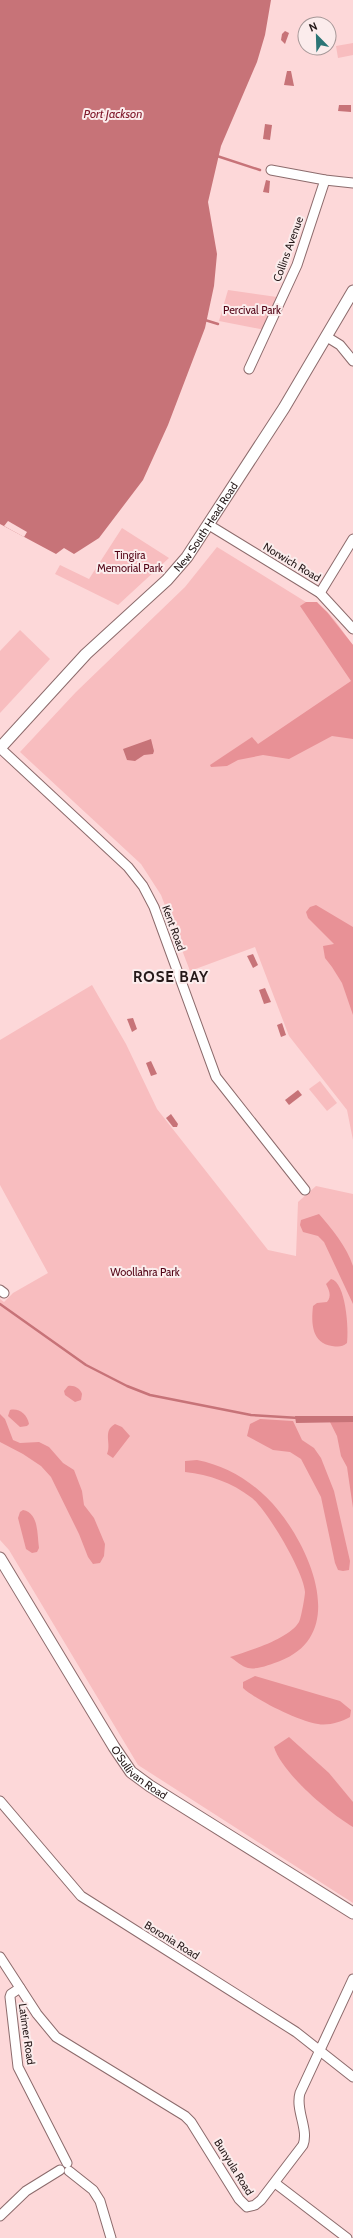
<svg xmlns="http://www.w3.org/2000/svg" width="353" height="2238" font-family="Cabin,sans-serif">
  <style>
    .green { fill: #f8bdbf }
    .forest { fill: #e89196 }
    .water { fill: #c77378 }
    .pier { fill: #fdd8d9 }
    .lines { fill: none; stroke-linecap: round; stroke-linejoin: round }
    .stream { stroke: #c77378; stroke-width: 2.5 }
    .minor-casing { stroke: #8c6b6c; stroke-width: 11 }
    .major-casing { stroke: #8c6b6c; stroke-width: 13 }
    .minor { stroke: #fff; stroke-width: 9 }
    .major { stroke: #fff; stroke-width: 11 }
    .labels { text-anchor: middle; stroke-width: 4; stroke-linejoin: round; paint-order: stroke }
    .street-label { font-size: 11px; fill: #241818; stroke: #fbecec }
    .park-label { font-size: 11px; fill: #520315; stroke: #fbecec }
    .water-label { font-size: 12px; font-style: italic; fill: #801a2c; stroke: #fbecec }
    .district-label { font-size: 15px; font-weight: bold; letter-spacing: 1px; fill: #241818; stroke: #fbecec }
  </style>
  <rect width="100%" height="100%" fill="#fdd8d9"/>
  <g class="green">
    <polygon points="353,43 353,55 338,58 336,46"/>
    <polygon points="228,290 277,297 265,330 219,321"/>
    <polygon points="122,528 169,558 118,605 55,574 60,565 89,579"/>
    <path d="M 217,547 L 306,602 C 328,603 340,629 353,645 L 353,1140 L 347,1110 L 289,1036 L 255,947 L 190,971 L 161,895 L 141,864 L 20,752 L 76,692 L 185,587 Z"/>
    <polygon points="20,630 50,659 0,713 0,651"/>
    <polygon points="92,985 126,1044 157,1109 268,1250 296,1256 298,1202 316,1186 353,1194 353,1903 138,1765 9,1550 0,1540 0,1299 4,1302 13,1293 48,1273 0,1185 0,1040"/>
    <polygon points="320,1081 337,1103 327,1111 309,1089"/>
  </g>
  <g class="forest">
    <polygon points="306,602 317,602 327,612 353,645 353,739 332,736 289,759 263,755 238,760 227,766 211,767 210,765 252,737 258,744 351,681 300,606"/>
    <polygon points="316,905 353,927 353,1015 342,983 332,967 325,958 323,946 334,944 308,918 306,912 310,907"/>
    <path d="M 319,1214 C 332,1229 347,1247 353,1266 C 353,1277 353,1293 353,1304 L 324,1242 L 318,1236 L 303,1232 L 300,1225 L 301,1220 Z"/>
    <path d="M 331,1279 C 346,1282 349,1330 347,1343 C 342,1347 339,1347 332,1346 C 312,1343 311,1324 313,1306 L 317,1303 L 327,1302 C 332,1296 329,1290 326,1284 Z"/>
    <path d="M 68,1386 C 74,1385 80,1388 82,1394 L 81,1400 L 75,1402 L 65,1395 L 64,1391 Z"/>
    <path d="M 10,1410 C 19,1408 27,1414 29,1424 L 27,1426 L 20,1427 L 8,1416 Z"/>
    <polygon points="0,1414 5,1419 13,1440 20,1443 39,1442 49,1447 63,1463 74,1470 82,1491 84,1505 94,1518 105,1544 104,1556 100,1563 93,1564 88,1557 79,1534 51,1477 41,1466 23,1454 0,1442"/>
    <polygon points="260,1419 293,1421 302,1440 314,1448 321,1458 334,1491 350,1561 349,1570 343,1571 338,1570 335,1563 321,1497 301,1459 290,1452 273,1450 247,1436 250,1424"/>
    <polygon points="330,1422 353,1422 353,1508 347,1467 341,1456 337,1436"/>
    <path d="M 115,1424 L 122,1427 L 130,1436 L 113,1458 L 107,1454 C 112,1444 102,1431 115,1424 Z"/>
    <path d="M 197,1460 C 229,1466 258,1485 278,1510 C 311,1550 348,1635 280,1661 C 272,1664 257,1670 248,1668 C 242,1667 235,1660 230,1657 C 249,1651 289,1639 299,1622 C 301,1619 305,1596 305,1592 C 304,1572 267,1510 252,1498 C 231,1482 210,1475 185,1472 L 185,1461 Z"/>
    <path d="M 23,1510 C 39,1513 37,1534 39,1548 L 37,1552 L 32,1553 L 26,1549 L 18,1518 L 20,1512 Z"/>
    <path d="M 255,1676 L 340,1701 L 351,1710 L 350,1717 C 341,1722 328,1726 318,1724 C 300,1722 256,1700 243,1688 L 243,1682 Z"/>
    <path d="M 289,1737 L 329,1773 L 353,1802 L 353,1827 C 329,1813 282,1773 274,1747 Z"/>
  </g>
  <g class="water">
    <polygon points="0,0 271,0 265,35 257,62 221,146 208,202 217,254 214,286 205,328 168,425 143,480 99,538 74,554 64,548 56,554 0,524"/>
    <polygon points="285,31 289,33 285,44 281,40 282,34"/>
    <polygon points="287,71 291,71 294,86 284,85"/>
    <polygon points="339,105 351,105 351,112 338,111"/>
    <polygon points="265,124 272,125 270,140 263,139"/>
    <polygon points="266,180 270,181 269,193 263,192"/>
    <polygon points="151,739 154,751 153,754 144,755 135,761 127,760 123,749"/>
    <polygon points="253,954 258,965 253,968 247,956"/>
    <polygon points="265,988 271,1002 264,1004 259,990"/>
    <polygon points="133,1018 137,1029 132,1032 127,1019"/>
    <polygon points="282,1023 286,1035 281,1037 277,1025"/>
    <polygon points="151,1061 157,1074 151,1076 146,1063"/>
    <polygon points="298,1090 302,1095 289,1105 285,1100"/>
    <polygon points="171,1114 178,1124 177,1127 173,1127 166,1118"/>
    <polygon points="295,1416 353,1416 353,1422 296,1423"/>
  </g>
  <polygon class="pier" points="8,521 27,532 24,537 4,526"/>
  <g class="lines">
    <g class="stream">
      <polyline points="217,156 260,170"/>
      <polyline points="205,320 218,324"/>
      <polyline points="0,1304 86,1365 127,1386 150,1395 251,1415 299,1418"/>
    </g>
    <defs>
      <g id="minor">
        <polyline points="271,170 325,180 353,183"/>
        <polyline points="327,337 340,345 353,361"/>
        <polyline points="249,369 297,265 325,180"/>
        <polyline points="209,525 320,593 353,629"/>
        <polyline points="320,593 353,539"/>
        <polyline points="0,748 128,867 143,886 154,907 216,1077 305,1190"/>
        <polyline points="0,1290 4,1293"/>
        <polyline points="0,1801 81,1896 296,2032 353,2077"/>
        <path d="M 0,1957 L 37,2014 L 56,2037 L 185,2116 L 191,2122 L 239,2199 L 247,2207 L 255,2205 L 261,2200 L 303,2145 C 309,2129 295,2110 300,2093 L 353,1979"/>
        <polyline points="20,1988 11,1994 10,1997 18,2067 67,2163"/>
        <polyline points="69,2171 93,2190 100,2201 111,2238"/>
        <polyline points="275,2183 347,2238"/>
        <polyline points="0,2216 26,2191 60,2170"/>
      </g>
      <g id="major">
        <path id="s1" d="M 0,748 L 86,654 L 167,580 L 187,557 L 284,408 L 353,291"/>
        <path id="s2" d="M 0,1558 L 114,1747 L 131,1772 L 150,1786 L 353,1913"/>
      </g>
    </defs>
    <use href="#minor" class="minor-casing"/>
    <use href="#major" class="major-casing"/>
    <use href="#minor" class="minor"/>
    <use href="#major" class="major"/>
  </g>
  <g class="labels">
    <g class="street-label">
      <text transform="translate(288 249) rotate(-70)" y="4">Collins Avenue</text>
      <text dy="4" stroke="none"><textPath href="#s1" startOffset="303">New South Head Road</textPath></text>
      <text transform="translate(292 562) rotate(31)" y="4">Norwich Road</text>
      <text transform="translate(174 928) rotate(70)" y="4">Kent Road</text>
      <text dy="4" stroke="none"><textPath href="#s2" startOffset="257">O'Sullivan Road</textPath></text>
      <text transform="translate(172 1940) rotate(32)" y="4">Boronia Road</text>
      <text transform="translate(27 2034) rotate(82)" y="4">Latimer Road</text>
      <text transform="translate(234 2167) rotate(58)" y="4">Bunyula Road</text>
    </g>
    <g class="park-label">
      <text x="252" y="314">Percival Park</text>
      <text x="130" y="559">Tingira<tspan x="130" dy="13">Memorial Park</tspan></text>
      <text x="145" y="1276">Woollahra Park</text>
    </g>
    <g class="water-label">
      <text x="113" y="118">Port Jackson</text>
    </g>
    <g class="district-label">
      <text x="171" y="982">ROSE BAY</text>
    </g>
  </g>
  <g transform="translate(317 36) rotate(337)"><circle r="19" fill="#fbecec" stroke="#a59797"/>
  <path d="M0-3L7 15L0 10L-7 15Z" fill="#2b7576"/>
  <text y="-6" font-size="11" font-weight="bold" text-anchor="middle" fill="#241818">N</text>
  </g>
</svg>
